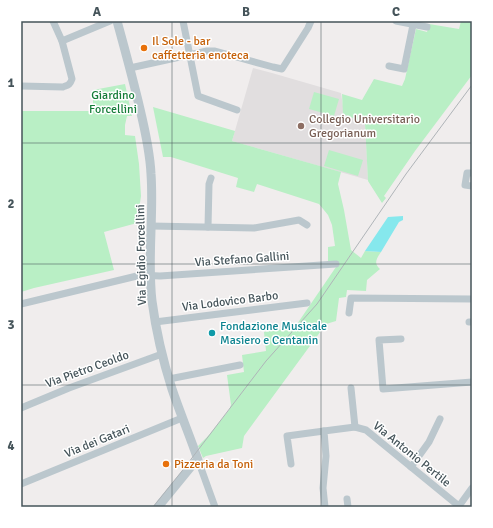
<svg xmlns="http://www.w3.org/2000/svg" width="493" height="528" font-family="Signika,sans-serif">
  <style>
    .education { fill: #e1dedf }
    .green { fill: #b9efc5 }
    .water { fill: #86e8ed }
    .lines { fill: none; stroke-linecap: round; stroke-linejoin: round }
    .minor { stroke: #bbc7cd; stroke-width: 7 }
    .tertiary { stroke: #bbc7cd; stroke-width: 9 }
    .tram { stroke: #afb4b8; stroke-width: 1 }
    .grid { fill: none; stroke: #45545a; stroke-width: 1; stroke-opacity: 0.55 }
    .food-dot { fill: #e8710a; stroke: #fff; stroke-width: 1.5 }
    .education-dot { fill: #8d6e63; stroke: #fff; stroke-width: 1.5 }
    .culture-dot { fill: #0f9aa8; stroke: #fff; stroke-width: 1.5 }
    .labels { text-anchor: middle; stroke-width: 3; stroke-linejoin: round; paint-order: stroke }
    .food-label { font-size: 12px; fill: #c56008; stroke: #fff; text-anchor: start }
    .park-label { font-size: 12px; fill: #157c38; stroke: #fff }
    .education-label { font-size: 12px; fill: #785e54; stroke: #fff; text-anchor: start }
    .street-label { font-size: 12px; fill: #45545a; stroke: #fff }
    .culture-label { font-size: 12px; fill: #0d838f; stroke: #fff; text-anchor: start }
    .neatline { fill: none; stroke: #45545a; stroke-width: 1.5 }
    .grid-label { font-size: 13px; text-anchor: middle; font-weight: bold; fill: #45545a }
  </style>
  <rect width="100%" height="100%" fill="#f0eded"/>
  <polygon class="education" points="253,68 272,73 341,93 344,113 365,122 368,180 232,141"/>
  <g class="green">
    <polygon points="461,21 472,21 472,75 415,151 384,196 386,198 382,203 368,181 365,123 343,114 342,94 362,100 374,79 402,86 405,79 416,29 427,32 429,24 459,29"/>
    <polygon points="125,84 132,116 127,116 125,125 125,135 135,136 139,164 141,196 137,223 104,232 114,270 34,288 21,292 21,111 93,111 93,90"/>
    <polygon points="314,92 339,99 334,116 309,109"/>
    <path d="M 153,107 L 235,131 L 232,141 L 341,172 L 338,184 L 344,210 L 351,250 L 361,258 L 365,251 L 381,252 C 377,258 373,263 380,269 L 367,280 L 366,291 L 347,290 L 346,297 L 339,298 L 336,321 L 326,324 L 244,436 L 242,448 L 206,456 L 203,458 L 198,446 L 209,435 L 229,410 L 231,405 L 227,375 L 244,372 L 242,355 L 266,351 L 264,332 L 295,327 L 338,264 L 328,264 L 328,247 L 335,246 L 332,225 L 328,215 L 319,204 L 257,184 L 254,192 L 236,187 L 238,178 L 171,157 L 163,157 Z"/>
    <polygon points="329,150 363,160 358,176 324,166"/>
  </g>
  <polygon class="water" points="403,216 403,220 399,222 381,252 365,251 388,217"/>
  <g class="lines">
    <g class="minor">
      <polyline points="183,21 198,96 237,110"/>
      <polyline points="396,21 427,27"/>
      <polyline points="62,41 110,21"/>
      <polyline points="389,66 404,69 413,25"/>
      <polyline points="130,68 207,51 215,51 273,67 282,69 308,28 311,21"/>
      <path d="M 21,86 L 63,87 C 68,85 70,85 72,79 L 62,41 L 53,21"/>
      <polyline points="472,173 467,173 465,185 472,186"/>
      <polyline points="151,226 254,228 299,220 307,225"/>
      <polyline points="208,227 209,184 211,178"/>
      <polyline points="21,304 141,275 160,276 336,264"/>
      <polyline points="349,313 351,298 472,299"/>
      <polyline points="155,322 307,303"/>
      <polyline points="469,322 472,322"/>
      <polyline points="401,339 379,340 383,389 472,382"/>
      <polyline points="169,379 240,365"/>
      <polyline points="351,388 355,427"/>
      <polyline points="21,408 69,388 162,354"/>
      <polyline points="198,460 215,507"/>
      <polyline points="291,464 287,436 324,431"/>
      <polyline points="411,467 429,442 440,419"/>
      <polyline points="21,484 182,418"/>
      <polyline points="347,499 348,507"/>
      <polyline points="459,506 472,488"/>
      <polyline points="325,507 323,488 326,456 324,431 355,427 366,430 460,507"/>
    </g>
    <path class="tertiary" d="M 117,21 C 125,50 133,79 140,109 C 145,130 150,152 151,174 C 154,216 147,259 152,301 C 156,331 163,361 172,389 C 180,413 190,436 198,460 L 194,463 L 158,507"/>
    <polyline class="tram" points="153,507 182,471 266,361 317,304 406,174 472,85"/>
  </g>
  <path class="grid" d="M 172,21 L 172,507M 321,21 L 321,507M 21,143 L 472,143M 21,264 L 472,264M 21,385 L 472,385"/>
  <g class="food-dot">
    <circle cx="144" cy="48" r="4"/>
    <circle cx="166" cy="464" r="4"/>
  </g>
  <circle class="education-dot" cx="301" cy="126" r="4"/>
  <circle class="culture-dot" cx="212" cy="333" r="4"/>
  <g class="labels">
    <g class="food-label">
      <text x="152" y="45">Il Sole - bar<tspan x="152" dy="14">caffetteria enoteca</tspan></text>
      <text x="174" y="468">Pizzeria da Toni</text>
    </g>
    <g class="park-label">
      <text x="113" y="99">Giardino<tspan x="113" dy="14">Forcellini</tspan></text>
    </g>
    <g class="education-label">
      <text x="309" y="123">Collegio Universitario<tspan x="309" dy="14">Gregorianum</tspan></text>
    </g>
    <g class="street-label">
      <text transform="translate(141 255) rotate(-91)" y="4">Via Egidio Forcellini</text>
      <text transform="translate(242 259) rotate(-4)" y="4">Via Stefano Gallini</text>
      <text transform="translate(230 301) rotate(-7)" y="4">Via Lodovico Barbo</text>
      <text transform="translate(87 369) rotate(-20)" y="4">Via Pietro Ceoldo</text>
      <text transform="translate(97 441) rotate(-22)" y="4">Via dei Gatari</text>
      <text transform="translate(412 454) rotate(39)" y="4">Via Antonio Pertile</text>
    </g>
    <g class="culture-label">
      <text x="220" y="330">Fondazione Musicale<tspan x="220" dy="14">Masiero e Centanin</tspan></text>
    </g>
  </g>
  <rect width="493" height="528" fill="none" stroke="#ffffff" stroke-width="44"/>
  <rect x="22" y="22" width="449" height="484" class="neatline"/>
  <g class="grid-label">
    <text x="97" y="16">A</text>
    <text x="246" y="16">B</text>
    <text x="396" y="16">C</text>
    <text x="11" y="87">1</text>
    <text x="11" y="208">2</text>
    <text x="11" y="329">3</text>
    <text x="11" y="450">4</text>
  </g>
</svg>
